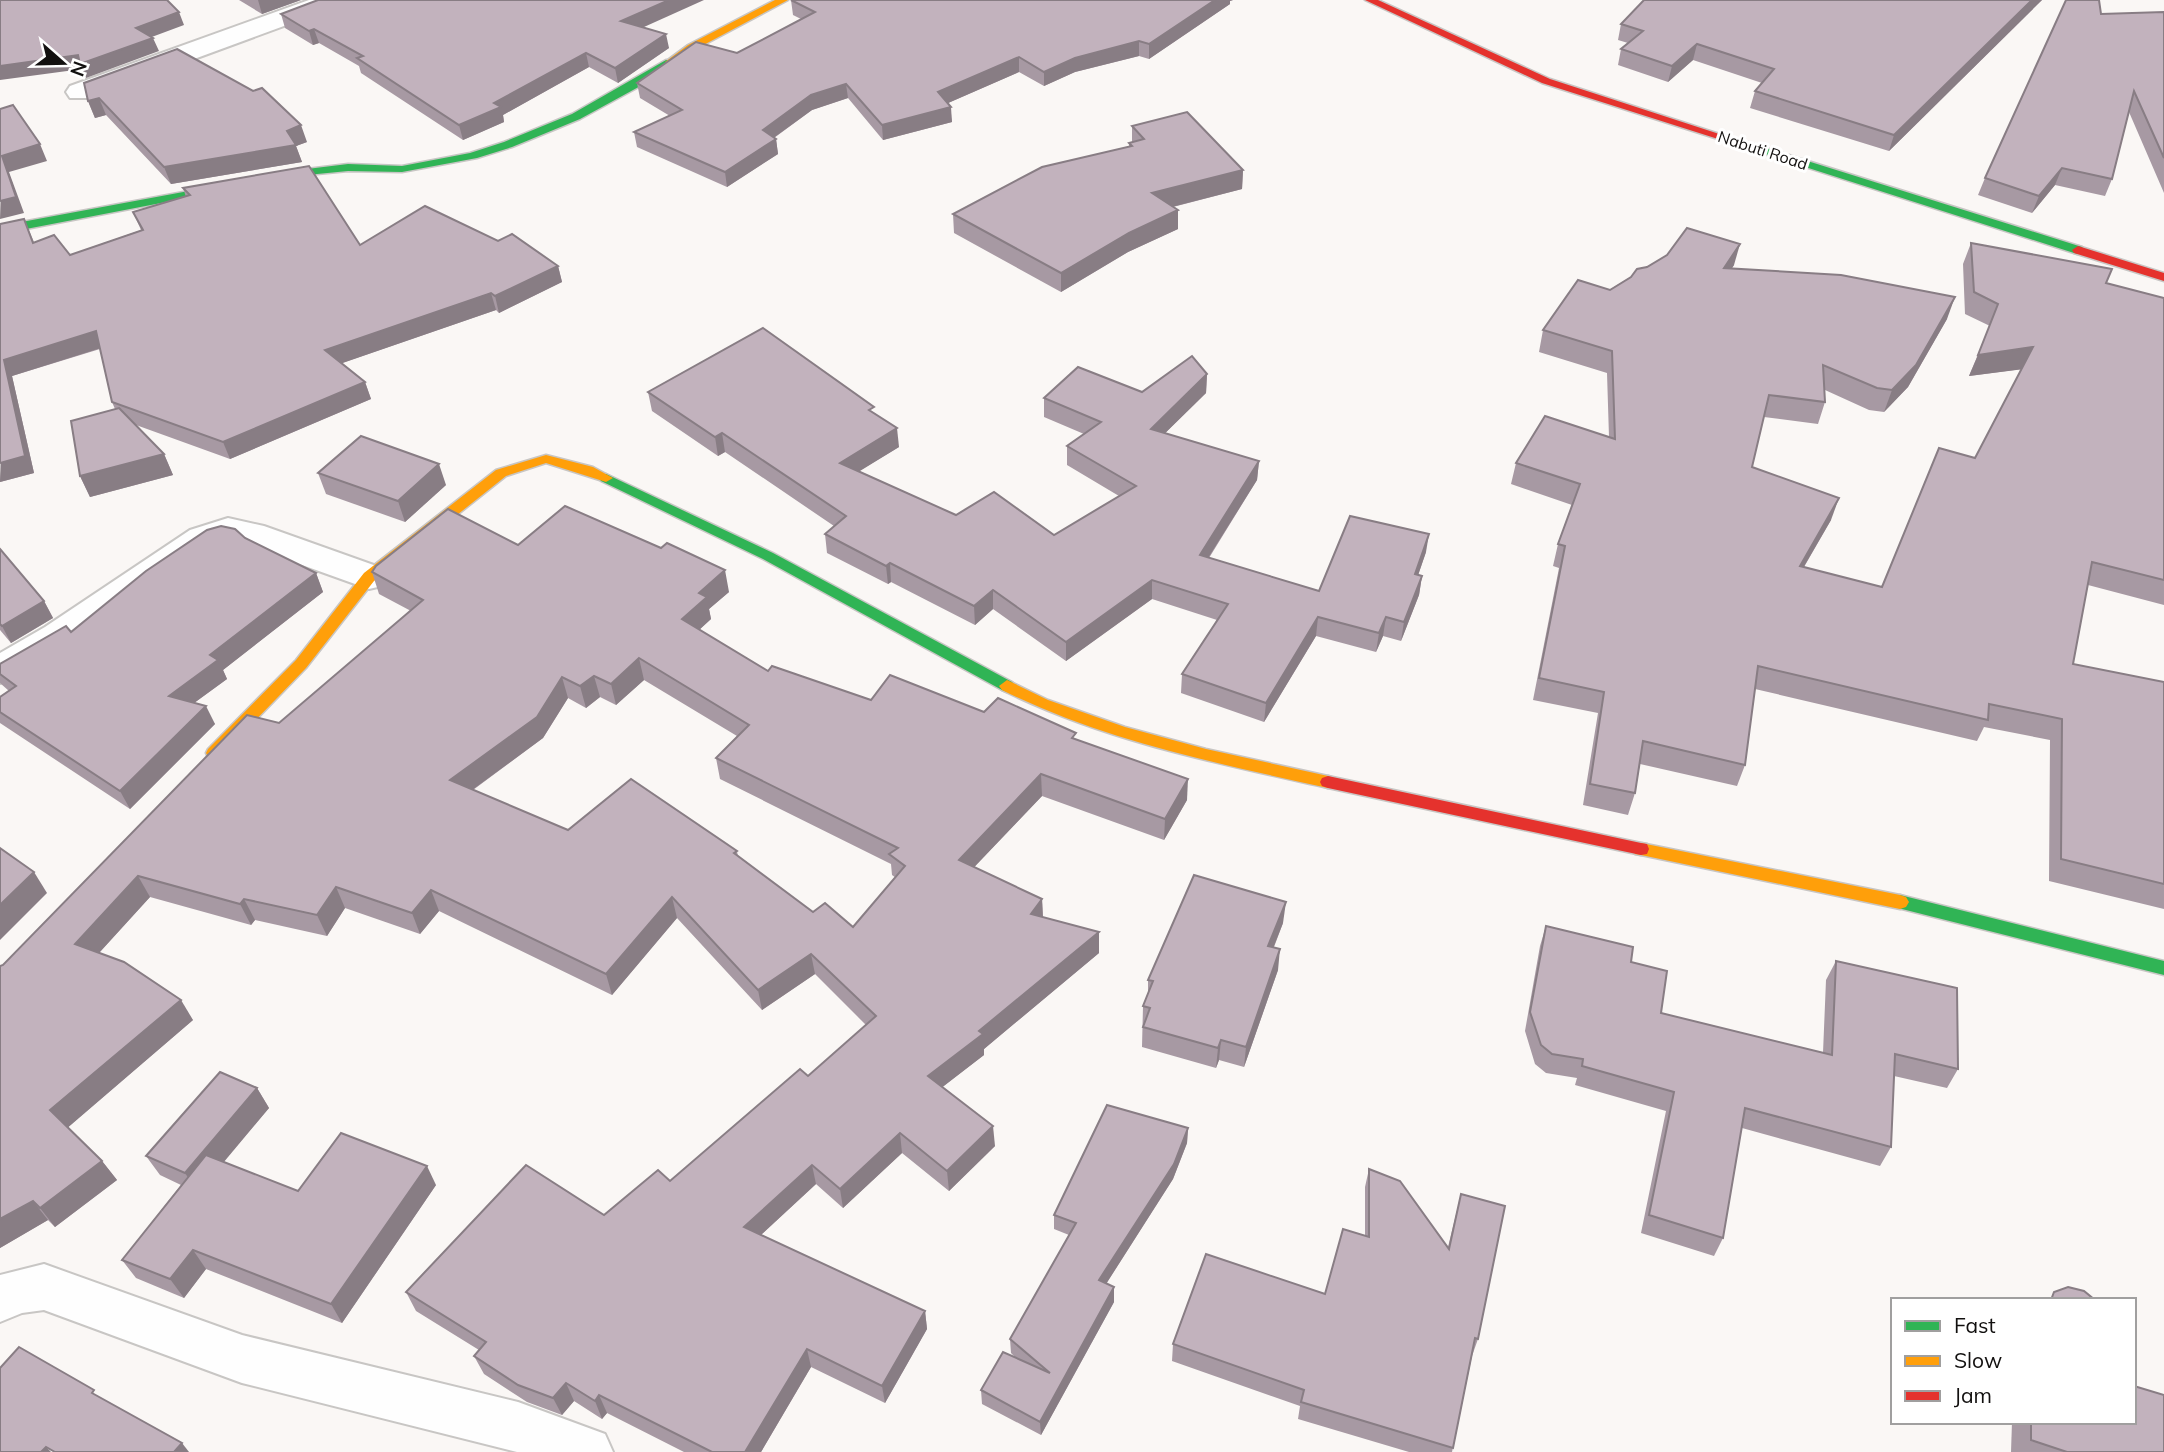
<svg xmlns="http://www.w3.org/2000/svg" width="2164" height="1452" font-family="Mulish,sans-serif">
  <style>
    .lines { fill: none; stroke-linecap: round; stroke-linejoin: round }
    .street-casing { stroke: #c8c6c4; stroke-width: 4 }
    .fast-casing { stroke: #c8c6c4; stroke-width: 3 }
    .slow-casing { stroke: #c8c6c4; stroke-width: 3 }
    .jam-casing { stroke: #c8c6c4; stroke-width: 3 }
    .street { fill: #fefefe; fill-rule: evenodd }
    .fast { fill: #30b455; fill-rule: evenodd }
    .slow { fill: #ff9f0a; fill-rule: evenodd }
    .jam { fill: #e5322d; fill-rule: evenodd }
    .wall { fill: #a799a3; fill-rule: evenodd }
    .shaded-wall { fill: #887d84 }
    .building { fill: #c2b2bd; stroke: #887d84; stroke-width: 2; fill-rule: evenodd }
    .labels { text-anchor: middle; stroke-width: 6; stroke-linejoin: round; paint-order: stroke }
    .far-street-label { font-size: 16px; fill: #12100f; stroke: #fff }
  </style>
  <rect width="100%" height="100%" fill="#faf7f5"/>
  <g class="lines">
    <defs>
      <g id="street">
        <polygon points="309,0 344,0 341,5 88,98 70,98 66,92 70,86"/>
        <polygon points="228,518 264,526 382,568 387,577 382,586 369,589 246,545 229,542 214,546 71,645 13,679 0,683 0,653 45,627 190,530"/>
        <polygon points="44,1264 242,1335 518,1402 605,1434 613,1452 517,1452 242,1383 44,1310 22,1313 0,1322 0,1275"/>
      </g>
      <g id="fast">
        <polygon points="666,60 675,62 644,84 580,119 512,147 477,158 402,172 348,171 307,175 0,234 0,226 307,169 348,164 402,166 470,153 504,142 572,114"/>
        <polygon points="1744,141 2082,247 2084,250 2078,254 2074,253 1740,146 1738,144"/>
        <polygon points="606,474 773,553 1012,682 1015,686 1007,692 1002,690 763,559 601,481 599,478 601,475"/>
        <polygon points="1900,895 2164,961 2164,975 1894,907 1891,902 1894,897"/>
      </g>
      <g id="slow">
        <polygon points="775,0 788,0 696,49 674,64 665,62 688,45"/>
        <polygon points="546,455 593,467 613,478 606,482 546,463 506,476 374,581 306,668 220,757 208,757 206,753 208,749 296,660 364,573 496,470"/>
        <path d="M 1007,680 L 1048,700 L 1125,727 L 1206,749 L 1328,776 L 1334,778 L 1336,782 L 1334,786 L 1328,788 C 1216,763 1105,741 1002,690 L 999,686 Z"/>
        <polygon points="1641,843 1900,895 1906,897 1909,902 1906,907 1900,909 1641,855 1635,854 1633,849 1635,844"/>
      </g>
      <g id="jam">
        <polygon points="1365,0 1378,0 1550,79 1750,144 1740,146 1542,83"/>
        <polygon points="2078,246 2164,273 2164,281 2074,253 2072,250"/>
        <polygon points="1328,776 1641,843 1647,844 1649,849 1647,854 1641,855 1328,788 1322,786 1320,782 1322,778"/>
      </g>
    </defs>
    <use href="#street" class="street-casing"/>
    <use href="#fast" class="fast-casing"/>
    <use href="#slow" class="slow-casing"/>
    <use href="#jam" class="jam-casing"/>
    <use href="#street" class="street"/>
    <use href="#fast" class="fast"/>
    <use href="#slow" class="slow"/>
    <use href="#jam" class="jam"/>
  </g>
  <g class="wall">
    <polygon points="239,0 301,0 262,14"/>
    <polygon points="791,0 1233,0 1230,1 1230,4 1149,59 1139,56 1075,72 1044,86 1019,72 948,103 952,122 883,140 848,98 812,110 774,138 776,139 778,154 727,187 637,147 634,132 670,116 640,98 637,83 737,53 801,19 793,15"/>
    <polygon points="1644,0 2042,0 1889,151 1750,108 1755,91 1762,83 1693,60 1668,82 1618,65 1621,49 1628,43 1618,40 1621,24"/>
    <polygon points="2164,12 2164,193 2129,112 2112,179 2105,196 2055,185 2032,213 1978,195 1985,178"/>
    <polygon points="281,14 643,27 669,48 618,83 589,67 503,115 504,122 463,140 361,73 359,66 319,43 313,45 285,28"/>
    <polygon points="84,83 307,142 296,146 302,162 171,184 106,115 95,118 88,101"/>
    <polygon points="1132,126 1243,170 1242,189 1173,207 1178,229 1128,252 1061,292 954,233 953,214 1129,147 1129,143 1132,142"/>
    <polygon points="183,188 360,245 498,241 558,266 562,282 499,313 496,310 342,363 365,382 371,399 230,459 136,425 164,454 173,475 90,497 80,476 115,409 112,402 100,349 12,376 34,473 0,482 24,219 34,242 70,255 141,230 133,212 186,197"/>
    <polygon points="1971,243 2106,283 2164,298 2164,605 2088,585 2073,664 2164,682 2164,909 2049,881 2050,740 1984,727 1977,741 1755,689 1745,765 1737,786 1640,764 1635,793 1628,815 1583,805 1598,713 1533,700 1559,568 1553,566 1558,544 1572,505 1511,484 1516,463 1609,437 1607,373 1539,352 1543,330 1647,267 1734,265 1732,268 1947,319 1908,387 1884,412 1869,410 1825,390 1825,402 1818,424 1764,417 1752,467 1831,520 1804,567 1882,587 1975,458 2022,369 1969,376 1990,326 1965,314 1963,264"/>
    <polygon points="1207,374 1206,393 1165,433 1259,461 1257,480 1209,558 1319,591 1426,552 1418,575 1422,576 1419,595 1401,641 1383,636 1376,652 1316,636 1264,722 1181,693 1182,674 1217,620 1152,599 1066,661 993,609 975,625 891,582 888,584 827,553 825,534 834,526 725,452 718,456 652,411 648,392 875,413 899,447 859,471 956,515 1054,535 1119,496 1067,465 1067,446 1084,434 1044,417 1044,398 1142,392"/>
    <polygon points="318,473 446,485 405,522 326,494"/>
    <polygon points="245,538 316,573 323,592 223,670 227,679 194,703 215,724 130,809 0,723 0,697 9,691 0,683 0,664 71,632"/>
    <path d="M 518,545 L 729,592 L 709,609 L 711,619 L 699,630 L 768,671 L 871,700 L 984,712 L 1076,740 L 1187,800 L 1164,840 L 1042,796 L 974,867 L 1042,899 L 1043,917 L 1099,932 L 1099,953 L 984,1049 L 984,1055 L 942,1087 L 995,1146 L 949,1191 L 902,1153 L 843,1208 L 816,1184 L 761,1235 L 925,1311 L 927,1329 L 885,1403 L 811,1367 L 761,1452 L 684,1452 L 607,1413 L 602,1419 L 574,1401 L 562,1415 L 527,1402 L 484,1374 L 474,1356 L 479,1350 L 416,1311 L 406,1292 L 604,1215 L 670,1181 L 808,1076 L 866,1025 L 815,974 L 762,1010 L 677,918 L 612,995 L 439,911 L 420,934 L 345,908 L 327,936 L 255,920 L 251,925 L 150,897 L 99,953 L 193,1020 L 68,1127 L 102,1161 L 117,1180 L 55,1227 L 48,1220 L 0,1248 L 0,966 L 3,965 L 279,723 L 411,611 L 379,594 L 372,572 ZM 644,680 L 737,736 L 716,758 L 720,779 L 891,864 L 892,875 L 896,878 L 853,927 L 813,912 L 738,857 L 737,851 L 568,830 L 473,790 L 543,738 L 568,698 L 586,708 L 600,697 L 616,705 Z"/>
    <polygon points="0,549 44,601 53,618 11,643 0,630"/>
    <polygon points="1283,923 1274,947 1278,970 1244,1067 1219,1060 1216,1068 1142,1047 1143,1006 1148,995 1148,980"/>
    <polygon points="1546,926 1631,962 1661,1013 1823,1053 1826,980 1836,961 1958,1069 1947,1088 1894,1076 1891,1147 1880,1166 1742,1128 1723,1238 1714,1256 1641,1233 1666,1111 1575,1085 1577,1078 1546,1073 1535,1064 1525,1031 1540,946"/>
    <polygon points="257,1088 269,1108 223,1162 298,1191 436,1185 342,1323 206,1269 184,1298 136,1278 122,1260 181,1185 160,1175 146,1156"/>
    <polygon points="1188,1128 1187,1143 1173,1179 1106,1284 1114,1287 1114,1302 1041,1435 982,1404 981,1390 1016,1358 1011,1353 1010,1339 1069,1235 1054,1229 1054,1215"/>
    <polygon points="1369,1169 1448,1247 1461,1194 1478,1339 1472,1356 1452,1452 1409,1452 1298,1419 1300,1406 1172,1361 1173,1344 1325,1294 1365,1236 1365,1187"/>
    <polygon points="2012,1422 2134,1422 2164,1452 2011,1452"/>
  </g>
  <g class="shaded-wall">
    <polygon points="258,0 301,0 262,14"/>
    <polygon points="669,0 704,0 624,36 621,21"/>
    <polygon points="1215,0 1233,0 1230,1 1230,4 1149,59 1149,44"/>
    <polygon points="2032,0 2042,0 1889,151 1894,135"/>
    <polygon points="179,12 184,25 141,41 136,28"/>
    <polygon points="314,29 319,43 313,45 309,31"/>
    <polygon points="666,34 669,48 618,83 615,68"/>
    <polygon points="153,38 159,51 86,78 82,69 0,80 0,66"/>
    <polygon points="1139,41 1139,56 1075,72 1044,86 1044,72 1075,58"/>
    <polygon points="1697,44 1693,60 1668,82 1672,66"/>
    <polygon points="586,53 589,67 503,115 504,122 463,140 459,125 494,103"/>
    <polygon points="1019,57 1019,72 939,107 938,92"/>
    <polygon points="846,84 848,98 812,110 765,144 763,130 811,95"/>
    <polygon points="99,98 106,115 95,118 88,101"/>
    <polygon points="951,107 952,122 883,140 882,125"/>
    <polygon points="301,125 307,142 296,146 302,162 171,184 164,167 287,131"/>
    <polygon points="776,139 778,154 727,187 725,172"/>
    <polygon points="40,144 47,161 9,172 24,213 0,219 2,156"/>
    <polygon points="2062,168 2055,185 2032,213 2039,196"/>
    <polygon points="1243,170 1242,189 1152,212 1152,193"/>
    <polygon points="1178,210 1178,229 1128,252 1061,292 1061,273 1129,233"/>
    <polygon points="1740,244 1734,265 1718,289 1724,268"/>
    <polygon points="558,266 562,282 499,313 495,296"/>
    <polygon points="491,293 496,310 331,367 325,350"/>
    <polygon points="1955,297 1947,319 1908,387 1884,412 1892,390"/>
    <polygon points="96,331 104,347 12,376 34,473 0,482 4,360"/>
    <polygon points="2033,347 2024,369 1969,376 1978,355"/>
    <polygon points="1207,374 1206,393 1150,448 1151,429"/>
    <polygon points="365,382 371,399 230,459 223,442"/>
    <polygon points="897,428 899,447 842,482 840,463"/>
    <polygon points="722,433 725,452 718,456 715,437"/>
    <polygon points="164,454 173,475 90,497 80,476"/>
    <polygon points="1259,461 1257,480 1198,574 1200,555"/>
    <polygon points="439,464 446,485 405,522 398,501"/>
    <polygon points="1839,498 1831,520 1792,587 1800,566"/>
    <polygon points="1429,534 1426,552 1412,593 1415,574"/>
    <polygon points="890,563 891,582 888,584 886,566"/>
    <polygon points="725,570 729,592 709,609 711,619 687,641 682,619 699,593"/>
    <polygon points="316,573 323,592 223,670 227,679 179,714 169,696 210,655"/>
    <polygon points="1422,576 1419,595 1401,641 1404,622"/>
    <polygon points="1152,580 1152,599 1066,661 1066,642"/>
    <polygon points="993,590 993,609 975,625 974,606"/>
    <polygon points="44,601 53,618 11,643 2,626"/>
    <polygon points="1318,617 1316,636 1264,722 1266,703"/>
    <polygon points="1386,617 1383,636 1376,652 1379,633"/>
    <polygon points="639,658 644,680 616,705 611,684"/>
    <polygon points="594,676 600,697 586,708 580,686"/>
    <polygon points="562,677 568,698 543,738 457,801 450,780"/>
    <polygon points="206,706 215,724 130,809 120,791"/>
    <polygon points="1041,774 1042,796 961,881 959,860"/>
    <polygon points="1188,779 1187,800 1164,840 1165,819"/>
    <polygon points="34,872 47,893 0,940 0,905"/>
    <polygon points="138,876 150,897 88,965 75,944"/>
    <polygon points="336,887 345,908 327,936 317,915"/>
    <polygon points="431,890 439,911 420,934 412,913"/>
    <polygon points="672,897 677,918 612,995 606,974"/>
    <polygon points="244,899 255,920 251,925 240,904"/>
    <polygon points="1042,899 1043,920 1031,914"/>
    <polygon points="1286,902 1283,923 1266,966 1268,946"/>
    <polygon points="1099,932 1099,953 984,1049 984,1055 931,1096 928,1076 979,1031"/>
    <polygon points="1280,949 1278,970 1244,1067 1246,1047"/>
    <polygon points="811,954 815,974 762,1010 758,990"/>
    <polygon points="181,1000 193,1020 65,1130 50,1110"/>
    <polygon points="1221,1040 1219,1060 1216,1068 1218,1048"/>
    <polygon points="257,1088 269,1108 198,1193 185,1173"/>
    <polygon points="993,1126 995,1146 949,1191 947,1171"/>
    <polygon points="1188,1128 1187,1143 1173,1179 1099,1295 1099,1280"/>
    <polygon points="900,1133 902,1153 843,1208 840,1189"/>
    <polygon points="102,1161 117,1180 55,1227 40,1208"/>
    <polygon points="812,1165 816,1184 749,1246 744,1227"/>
    <polygon points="427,1166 436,1185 342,1323 331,1304"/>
    <polygon points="33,1201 48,1220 0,1248 0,1219"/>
    <polygon points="193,1250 206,1269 184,1298 170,1279"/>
    <polygon points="1114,1287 1114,1302 1041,1435 1040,1422"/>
    <polygon points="925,1311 927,1329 885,1403 882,1386"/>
    <polygon points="807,1349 811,1367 761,1452 745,1452"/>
    <polygon points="566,1383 574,1401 562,1415 553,1398"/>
    <polygon points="599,1395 607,1413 602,1419 595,1401"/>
    <polygon points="182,1443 189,1452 174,1452"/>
    <polygon points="46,1447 51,1452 41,1452"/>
  </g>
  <g class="building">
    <polygon points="0,0 167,0 179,12 136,28 153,38 80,64 78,55 0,66"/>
    <polygon points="318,0 669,0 621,21 666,34 615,68 586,53 494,103 501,107 459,125 357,58 363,56 314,29 309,31 281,14"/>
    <polygon points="791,0 1215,0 1149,44 1139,41 1075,58 1044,72 1019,57 938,92 951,107 882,125 846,84 811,95 763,130 776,139 725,172 634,132 682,110 637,83 696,42 737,53 815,12"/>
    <polygon points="1644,0 2032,0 1894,135 1755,91 1774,69 1697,44 1672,66 1621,49 1643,31 1621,24"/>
    <polygon points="2066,0 2099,0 2101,14 2164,12 2164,158 2134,91 2112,179 2062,168 2039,196 1985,178"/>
    <polygon points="177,49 253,91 262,88 301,125 287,131 296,145 164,167 99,98 88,101 84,83"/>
    <polygon points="13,105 40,144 2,156 16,197 0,201 0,109"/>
    <polygon points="1187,112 1243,170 1152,193 1178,210 1129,233 1061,273 953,214 1042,167 1132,146 1129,143 1144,139 1132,126"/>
    <polygon points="309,166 360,245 425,206 498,241 512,234 558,266 495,296 491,293 325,350 365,382 223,442 112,402 96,331 4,360 25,456 0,463 0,224 24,219 33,243 54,235 70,255 143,230 133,212 190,195 183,188"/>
    <polygon points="1687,228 1740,244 1724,268 1841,275 1955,297 1916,365 1892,390 1877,388 1823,365 1825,402 1769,395 1752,467 1839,498 1800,566 1882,587 1939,448 1975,458 2033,347 1978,355 1998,304 1974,292 1971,243 2112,269 2106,283 2164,298 2164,580 2092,562 2073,664 2164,682 2164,884 2061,859 2062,719 1989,704 1988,720 1758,666 1745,765 1643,741 1635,793 1590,784 1604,692 1539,678 1565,546 1558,544 1580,484 1516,463 1545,416 1615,439 1612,351 1543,330 1578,280 1610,290 1631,277 1637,269 1647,267 1667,255"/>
    <polygon points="763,328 874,407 869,410 897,428 840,463 956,515 994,492 1054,535 1136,486 1067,446 1101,422 1044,398 1078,367 1142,392 1192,356 1207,374 1151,429 1259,461 1200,555 1319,591 1350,516 1429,534 1415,574 1422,576 1404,622 1386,617 1379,633 1318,617 1266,703 1182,674 1228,604 1152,580 1066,642 993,590 974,606 890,563 886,566 825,534 846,516 722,433 715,437 648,392"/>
    <polygon points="119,408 164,454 80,476 71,421"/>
    <polygon points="361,436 439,464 398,501 318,473"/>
    <path d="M 565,506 L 661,548 L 667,543 L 725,570 L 699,593 L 707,597 L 682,619 L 768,671 L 772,666 L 871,700 L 890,675 L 984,712 L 998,698 L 1076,733 L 1072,738 L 1188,779 L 1165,819 L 1041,774 L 959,860 L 1042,899 L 1031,914 L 1099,932 L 979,1031 L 983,1034 L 928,1076 L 993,1126 L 947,1171 L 900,1133 L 840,1189 L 812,1165 L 744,1227 L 925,1311 L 882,1386 L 807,1349 L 745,1452 L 712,1452 L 599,1395 L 595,1401 L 566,1383 L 553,1398 L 518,1385 L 474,1356 L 486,1342 L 406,1292 L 526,1165 L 604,1215 L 658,1170 L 670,1181 L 800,1069 L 808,1076 L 876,1016 L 811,954 L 758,990 L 672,897 L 606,974 L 431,890 L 412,913 L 336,887 L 317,915 L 244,899 L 240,904 L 138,876 L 75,944 L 124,962 L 181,1000 L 50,1110 L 102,1161 L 40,1208 L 33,1201 L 0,1219 L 0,966 L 3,965 L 247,715 L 279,723 L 423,600 L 372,572 L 376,566 L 448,509 L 518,545 ZM 639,658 L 749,725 L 716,758 L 898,848 L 889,854 L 905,866 L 853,927 L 825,903 L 813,912 L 734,853 L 737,851 L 631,779 L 568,830 L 450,780 L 537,717 L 562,677 L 580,686 L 594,676 L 611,684 Z"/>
    <polygon points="221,526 235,529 245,538 316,573 210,655 218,660 169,696 206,706 120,791 0,712 0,697 16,686 0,674 0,664 66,626 71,632 146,571 207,530"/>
    <polygon points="0,549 44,601 2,626 0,624"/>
    <polygon points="0,848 34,872 0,905"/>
    <polygon points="1194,875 1286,902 1268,946 1280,949 1246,1047 1221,1040 1218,1048 1143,1027 1150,1008 1143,1006 1153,981 1148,980"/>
    <polygon points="1546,926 1633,947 1631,962 1667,971 1661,1013 1832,1055 1836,961 1957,988 1958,1069 1895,1054 1891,1147 1745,1108 1723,1238 1649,1215 1674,1092 1582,1066 1583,1059 1552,1054 1541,1045 1530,1012"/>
    <polygon points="220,1072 257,1088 185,1173 146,1156"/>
    <polygon points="1107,1105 1188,1128 1174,1164 1099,1280 1114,1287 1040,1422 981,1390 1003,1352 1050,1373 1010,1339 1076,1223 1054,1215"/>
    <polygon points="341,1133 427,1166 331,1304 193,1250 170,1279 122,1260 206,1155 298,1191"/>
    <polygon points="1369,1169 1400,1181 1449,1249 1461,1194 1505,1206 1478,1339 1475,1338 1453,1448 1301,1402 1304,1390 1173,1344 1206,1254 1325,1294 1343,1229 1369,1237"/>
    <polygon points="2068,1287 2084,1291 2095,1300 2051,1300 2054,1292"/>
    <polygon points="19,1347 94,1390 92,1393 182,1443 174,1452 55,1452 46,1447 41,1452 0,1452 0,1368"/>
    <polygon points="2134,1386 2164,1395 2164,1452 2067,1452 2031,1440 2031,1422 2134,1422"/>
  </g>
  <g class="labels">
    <g class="far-street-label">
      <text transform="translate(1763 150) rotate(18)" y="6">Nabuti Road</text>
    </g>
  </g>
  <rect x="1891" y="1298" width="245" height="126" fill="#ffffff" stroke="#a09f9f" stroke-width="2"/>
  <rect x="1905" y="1321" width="35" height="10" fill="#30b455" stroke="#a09f9f" stroke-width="2"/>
  <text x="1954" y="1333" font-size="21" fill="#12100f">Fast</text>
  <rect x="1905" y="1356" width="35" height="10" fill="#ff9f0a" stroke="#a09f9f" stroke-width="2"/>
  <text x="1954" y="1368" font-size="21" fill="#12100f">Slow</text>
  <rect x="1905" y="1391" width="35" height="10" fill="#e5322d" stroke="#a09f9f" stroke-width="2"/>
  <text x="1954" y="1403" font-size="21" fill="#12100f">Jam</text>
  <g transform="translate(63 63) rotate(110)" stroke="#ffffff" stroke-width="5" paint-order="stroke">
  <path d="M0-5L12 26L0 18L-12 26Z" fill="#12100f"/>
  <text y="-10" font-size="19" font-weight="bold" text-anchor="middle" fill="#12100f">N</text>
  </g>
</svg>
